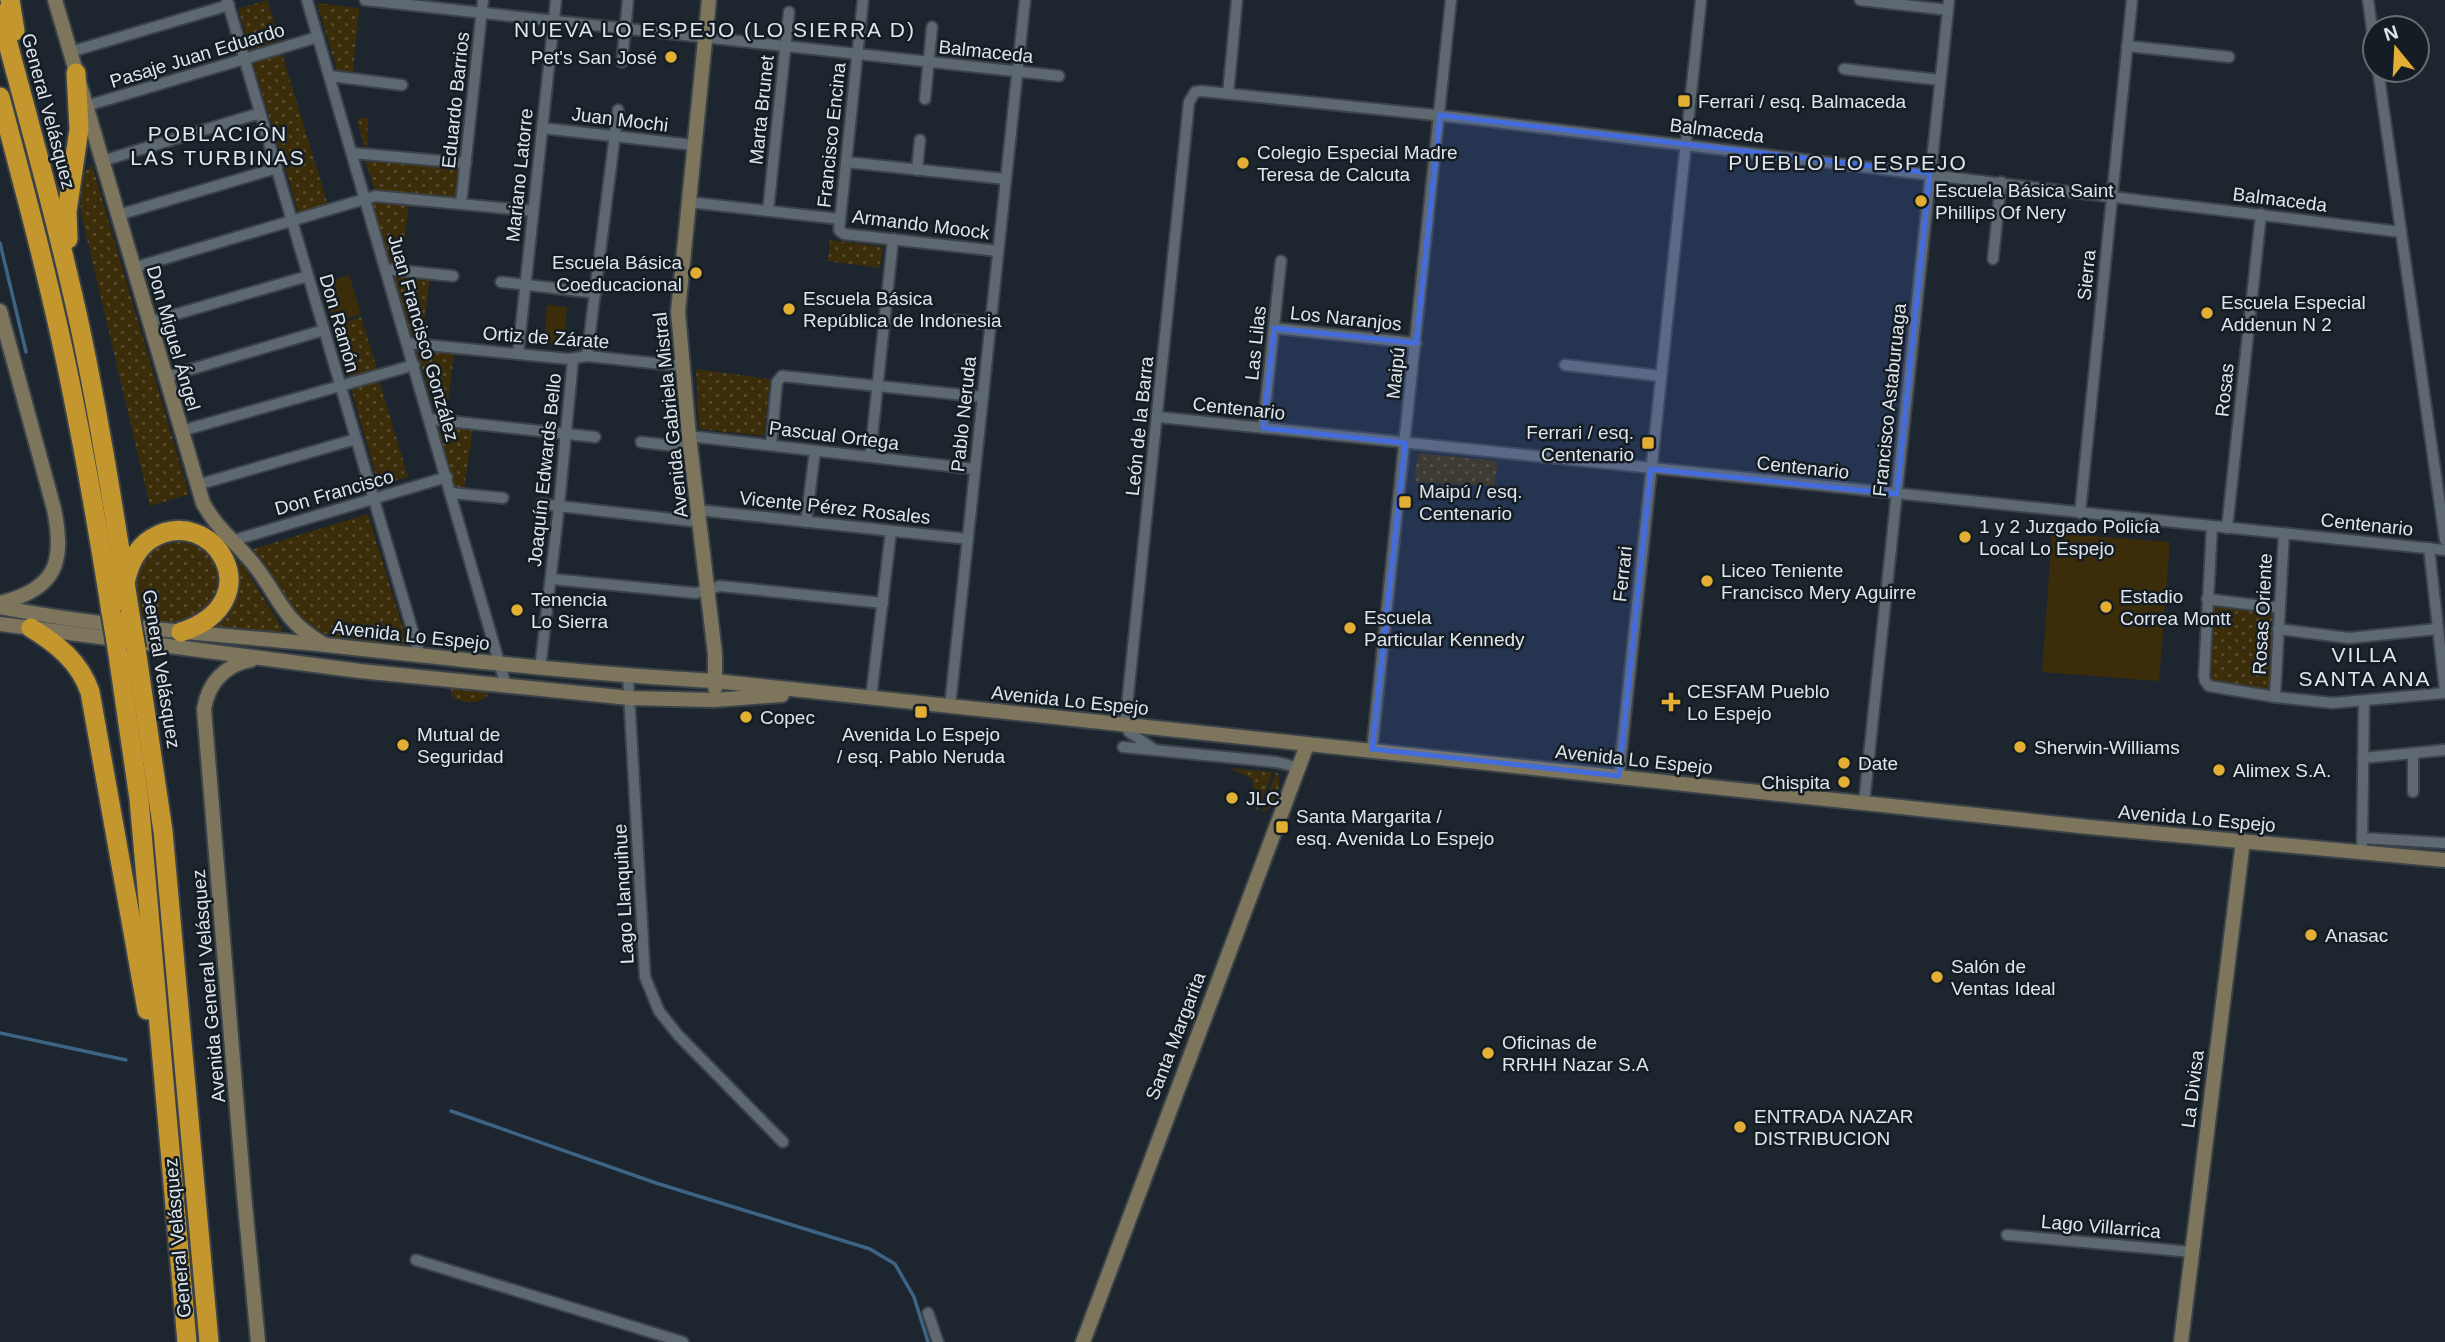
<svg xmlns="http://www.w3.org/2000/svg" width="2445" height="1342" font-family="Arial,sans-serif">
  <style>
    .grass { fill: url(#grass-dots) }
    .garden { fill: #3c2d0a }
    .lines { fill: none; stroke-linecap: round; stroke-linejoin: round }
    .stream { stroke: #3d6484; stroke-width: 3.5 }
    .street-casing { stroke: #3b4249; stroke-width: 14 }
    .secondary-casing { stroke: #3b4249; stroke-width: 18 }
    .highway-casing { stroke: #3b4249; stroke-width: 23 }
    .street { stroke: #5e6871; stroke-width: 10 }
    .secondary { stroke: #7d765d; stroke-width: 14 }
    .highway { stroke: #c4972e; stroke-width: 19 }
    .highway-bridge-casing { stroke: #3b4249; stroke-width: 23; stroke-linecap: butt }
    .highway-bridge { stroke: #c4972e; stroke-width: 19 }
    .marked { fill: #446cdc; fill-opacity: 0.2; stroke: #446cdc; stroke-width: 5; stroke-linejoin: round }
    .poi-dot { fill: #e2ae34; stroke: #141d24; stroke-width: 2.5 }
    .labels { text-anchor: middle; stroke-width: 5; stroke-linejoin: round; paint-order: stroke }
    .street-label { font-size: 19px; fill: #dfe5ea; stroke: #141d24 }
    .poi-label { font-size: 19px; fill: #dfe5ea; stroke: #141d24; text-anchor: start }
    .neighbourhood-label { font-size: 21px; letter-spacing: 2px; fill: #dfe5ea; stroke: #141d24 }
  </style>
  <defs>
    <pattern id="grass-dots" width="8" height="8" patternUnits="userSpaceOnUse" patternTransform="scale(1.75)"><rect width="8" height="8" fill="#3c2d0a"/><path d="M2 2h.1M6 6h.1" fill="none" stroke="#584b2e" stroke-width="1.8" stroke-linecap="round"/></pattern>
  </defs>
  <rect width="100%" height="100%" fill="#1d262e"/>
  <g class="grass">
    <polygon points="267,0 280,40 251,50 238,9"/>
    <polygon points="317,3 359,8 353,72 337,70"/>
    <polygon points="282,54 328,205 299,214 253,63"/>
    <polygon points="368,118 367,146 364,146 357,119"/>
    <polygon points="365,161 459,168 457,199 375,190"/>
    <polygon points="92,165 189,494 150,506 81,213 80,177"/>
    <polygon points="371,200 409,204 401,267 391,266"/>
    <polygon points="830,240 883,247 880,268 828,261"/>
    <polygon points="392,272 430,277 422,339 412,338"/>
    <polygon points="361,317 377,369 349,377 334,326"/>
    <polygon points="416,349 454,354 446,416 436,415"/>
    <polygon points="696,369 770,379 764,436 699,429"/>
    <polygon points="379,380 408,477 379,486 351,388"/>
    <polygon points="435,423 473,428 464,490 455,489"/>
    <polygon points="1418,453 1498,461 1494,486 1414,482"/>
    <polygon points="368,514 409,648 335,638 307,626 251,550"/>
    <path d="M 176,536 C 183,538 194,540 201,544 C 211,550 219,566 220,576 C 221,606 195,623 167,626 C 159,627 149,625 140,623 C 136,603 127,568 145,552 C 153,545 166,541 176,536 Z"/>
    <path d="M 231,554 L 245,568 L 282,628 L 281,639 L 205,632 C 240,612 242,590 231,554 Z"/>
    <polygon points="2213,604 2275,611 2271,690 2214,682 2208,675"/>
    <path d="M 451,687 L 486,689 L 489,694 C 478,705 463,704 451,696 Z"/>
    <path d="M 1229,768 L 1272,772 L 1258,811 C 1252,803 1257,790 1251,778 Z"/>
    <path d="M 1276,771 C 1284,780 1276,794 1272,806 L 1262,812 Z"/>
  </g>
  <g class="garden">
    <polygon points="349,275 361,314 334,323 322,284"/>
    <polygon points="547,305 567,307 564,344 544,343"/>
    <polygon points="2052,533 2170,542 2159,681 2042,672"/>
  </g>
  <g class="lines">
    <g class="stream">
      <polyline points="0,243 26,352"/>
      <polyline points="0,1033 126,1060"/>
      <polyline points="451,1111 656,1183 870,1249 895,1264 914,1297 928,1342"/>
    </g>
    <defs>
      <g id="street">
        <polyline points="227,0 420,656"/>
        <polyline points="307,0 506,686"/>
        <polyline points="365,0 1059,76"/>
        <polyline points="863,0 839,230 844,234 998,251"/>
        <polyline points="1860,0 1948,10"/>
        <polyline points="2368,0 2375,50"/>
        <polyline points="2127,46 2229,57"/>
        <polyline points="70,52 229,5"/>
        <polyline points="622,62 628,0"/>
        <polyline points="1844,69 1940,80"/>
        <polyline points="2378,70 2445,540"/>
        <polyline points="330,76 402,85"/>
        <polyline points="1228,94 1237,0"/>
        <polyline points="925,99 932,27"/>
        <polyline points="86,106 318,37"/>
        <polyline points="542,128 693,145"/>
        <polyline points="352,153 466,163"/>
        <polyline points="102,161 260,113"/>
        <polyline points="846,162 1006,179"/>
        <polyline points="917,170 920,140"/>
        <polyline points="688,202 840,219"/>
        <polyline points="461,204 483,0"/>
        <polyline points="768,211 789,12"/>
        <polyline points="118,215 277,168"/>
        <polyline points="1993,259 2001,182"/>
        <polyline points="133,268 375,196 533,211"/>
        <polyline points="386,269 453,276"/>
        <polyline points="501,282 596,293"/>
        <polyline points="956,320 990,324"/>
        <polyline points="149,322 308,276"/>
        <polyline points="1274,328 1416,343"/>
        <polyline points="407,343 569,359 587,356 681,366"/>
        <polyline points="518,354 556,0"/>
        <polyline points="587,356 618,110"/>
        <polyline points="1565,365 1661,376"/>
        <polyline points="165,377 324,330"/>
        <polyline points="1158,417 2445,550"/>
        <polyline points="430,419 595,437"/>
        <polyline points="1263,428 1281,261"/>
        <polyline points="181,431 414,365"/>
        <polyline points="689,436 975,469"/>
        <polyline points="641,442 691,448"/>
        <polyline points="771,445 777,382 782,376 983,397"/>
        <polyline points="870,457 893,239"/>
        <polyline points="197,485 356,439"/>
        <polyline points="451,493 503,498"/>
        <polyline points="541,504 699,522"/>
        <polyline points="698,510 968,539"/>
        <polyline points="2080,513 2132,0"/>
        <polyline points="806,522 815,451"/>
        <polyline points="2212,526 2204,676 2205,681 2209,686 2275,697 2333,703 2445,693"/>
        <polyline points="2227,528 2261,214"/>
        <polyline points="231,541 447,477"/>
        <polyline points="2429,548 2445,691"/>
        <polyline points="551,579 696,593 720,586 883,603"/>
        <polyline points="2207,599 2280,608"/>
        <polyline points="2278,629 2349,638 2437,629"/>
        <polyline points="540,669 559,506 573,359"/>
        <polyline points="628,676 645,977 659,1011 678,1035 783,1142"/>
        <polyline points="2275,697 2284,533"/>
        <polyline points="871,698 891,531"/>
        <polyline points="950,706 1025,0"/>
        <polyline points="1123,747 1276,762 1297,767"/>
        <polyline points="1372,749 1451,0"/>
        <polyline points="1155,750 1129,732 1125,725 1189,102 1195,92 1201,91 1454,117 2401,232"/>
        <polyline points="2413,753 2413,792"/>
        <polyline points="2363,758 2445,750"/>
        <polyline points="1619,776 1701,0"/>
        <polyline points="1864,803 1949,0"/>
        <polyline points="2362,838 2445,843"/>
        <polyline points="2362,851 2364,701"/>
        <polyline points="2007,1235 2192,1252"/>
        <polyline points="416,1260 683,1342"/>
        <polyline points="928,1313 938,1342"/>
      </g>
      <g id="secondary">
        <path d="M 55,0 L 203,503 C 216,528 238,544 255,566 C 280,598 283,621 322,643"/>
        <polyline points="709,0 678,312 689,436 715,654 715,688"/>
        <path d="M 0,311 L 54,509 C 65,563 56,589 0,603"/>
        <path d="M 0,607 C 107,628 217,634 326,645 C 455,659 585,674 715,681 L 2089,827 L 2445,860"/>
        <polyline points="0,624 360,671 630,698 714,700 782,695"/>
        <path d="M 251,660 C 225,665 208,683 204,709 L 244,1194 L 258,1342"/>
        <polyline points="1083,1342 1307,745"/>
        <polyline points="2181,1342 2243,841"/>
      </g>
      <g id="highway">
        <polyline points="10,0 15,31"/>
        <path d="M 0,14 C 28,118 57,222 80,327 C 100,422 115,518 130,614"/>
        <path d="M 0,97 C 27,198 54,299 74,402 C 88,472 100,542 111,612"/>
        <polyline points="68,239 67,212 79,129 76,73"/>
        <path d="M 126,579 C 130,562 137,548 151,539 C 212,501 275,601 181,632"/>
        <path d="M 31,628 C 57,644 80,662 90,692 L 147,1010"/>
        <polyline points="117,648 139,799 187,1342"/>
        <polyline points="136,649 163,831 209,1342"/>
      </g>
    </defs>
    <use href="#street" class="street-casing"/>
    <use href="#secondary" class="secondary-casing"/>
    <use href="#highway" class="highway-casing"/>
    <use href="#street" class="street"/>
    <use href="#secondary" class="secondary"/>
    <use href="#highway" class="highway"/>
    <defs>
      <g id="highway-bridge">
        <polyline points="111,612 117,648"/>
        <polyline points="130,614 136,649"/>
      </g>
    </defs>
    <use href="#highway-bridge" class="highway-bridge-casing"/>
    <use href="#highway-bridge" class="highway-bridge"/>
  </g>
  <path class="marked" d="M 1440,115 L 1930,173 L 1897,494 L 1651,469 L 1619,776 L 1372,749 L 1405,443 L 1263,428 L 1274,328 L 1416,343 Z"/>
  <g class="poi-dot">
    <circle cx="671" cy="57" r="7"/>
    <rect x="1677" y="94" width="14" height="14" rx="3.5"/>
    <circle cx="1243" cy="163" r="7"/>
    <circle cx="1921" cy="201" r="7"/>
    <circle cx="696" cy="273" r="7"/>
    <circle cx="789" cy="309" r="7"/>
    <circle cx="2207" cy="313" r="7"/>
    <rect x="1641" y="436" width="14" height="14" rx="3.5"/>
    <rect x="1398" y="495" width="14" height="14" rx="3.5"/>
    <circle cx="1965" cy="537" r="7"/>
    <circle cx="1707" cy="581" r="7"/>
    <circle cx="2106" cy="607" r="7"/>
    <circle cx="517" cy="610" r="7"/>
    <circle cx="1350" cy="628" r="7"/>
    <path d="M1667.5 691.5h7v7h7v7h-7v7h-7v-7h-7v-7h7z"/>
    <rect x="914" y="705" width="14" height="14" rx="3.5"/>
    <circle cx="746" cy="717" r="7"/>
    <circle cx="403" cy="745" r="7"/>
    <circle cx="2020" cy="747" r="7"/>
    <circle cx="1844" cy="763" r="7"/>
    <circle cx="2219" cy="770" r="7"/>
    <circle cx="1844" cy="782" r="7"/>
    <circle cx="1232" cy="798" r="7"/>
    <rect x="1275" y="820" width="14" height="14" rx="3.5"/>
    <circle cx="2311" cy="935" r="7"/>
    <circle cx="1937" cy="977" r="7"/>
    <circle cx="1488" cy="1053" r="7"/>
    <circle cx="1740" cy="1127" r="7"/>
  </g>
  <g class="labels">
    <g class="street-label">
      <text transform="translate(986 51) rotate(6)" y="7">Balmaceda</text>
      <text transform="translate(197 55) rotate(-17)" y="7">Pasaje Juan Eduardo</text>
      <text transform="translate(455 100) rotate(-84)" y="7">Eduardo Barrios</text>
      <text transform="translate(761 110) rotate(-84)" y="7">Marta Brunet</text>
      <text transform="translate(49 111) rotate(75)" y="7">General Velásquez</text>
      <text transform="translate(620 119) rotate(7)" y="7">Juan Mochi</text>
      <text transform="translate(1717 130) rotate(7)" y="7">Balmaceda</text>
      <text transform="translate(831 135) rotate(-84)" y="7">Francisco Encina</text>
      <text transform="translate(519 175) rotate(-84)" y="7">Mariano Latorre</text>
      <text transform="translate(2280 199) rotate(7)" y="7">Balmaceda</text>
      <text transform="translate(921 224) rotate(7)" y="7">Armando Moock</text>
      <text transform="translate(2086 275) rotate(-84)" y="7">Sierra</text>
      <text transform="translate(1346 318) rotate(6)" y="7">Los Naranjos</text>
      <text transform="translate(340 323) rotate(74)" y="7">Don Ramón</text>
      <text transform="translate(546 337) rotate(4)" y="7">Ortiz de Zárate</text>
      <text transform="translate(174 338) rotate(74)" y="7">Don Miguel Ángel</text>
      <text transform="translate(424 338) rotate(74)" y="7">Juan Francisco González</text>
      <text transform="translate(1255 343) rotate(-84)" y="7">Las Lilas</text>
      <text transform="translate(1395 373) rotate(-84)" y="7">Maipú</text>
      <text transform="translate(2224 390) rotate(-84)" y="7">Rosas</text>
      <text transform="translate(1889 400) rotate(-84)" y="7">Francisco Astaburuaga</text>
      <text transform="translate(1239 408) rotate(6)" y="7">Centenario</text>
      <text transform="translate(963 414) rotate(-84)" y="7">Pablo Neruda</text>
      <text transform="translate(670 415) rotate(-96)" y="7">Avenida Gabriela Mistral</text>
      <text transform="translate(1139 426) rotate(-84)" y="7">León de la Barra</text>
      <text transform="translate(834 435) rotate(7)" y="7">Pascual Ortega</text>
      <text transform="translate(1803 467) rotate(6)" y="7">Centenario</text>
      <text transform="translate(544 470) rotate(-84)" y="7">Joaquín Edwards Bello</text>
      <text transform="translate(334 492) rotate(-16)" y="7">Don Francisco</text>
      <text transform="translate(835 507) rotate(6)" y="7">Vicente Pérez Rosales</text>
      <text transform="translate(2367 524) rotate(6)" y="7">Centenario</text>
      <text transform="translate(1622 574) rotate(-84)" y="7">Ferrari</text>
      <text transform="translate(2262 614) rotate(-87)" y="7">Rosas Oriente</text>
      <text transform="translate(411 635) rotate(6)" y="7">Avenida Lo Espejo</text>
      <text transform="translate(162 669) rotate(81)" y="7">General Velásquez</text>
      <text transform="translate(1070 700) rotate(6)" y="7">Avenida Lo Espejo</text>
      <text transform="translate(1634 759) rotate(6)" y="7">Avenida Lo Espejo</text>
      <text transform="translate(2197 818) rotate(5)" y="7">Avenida Lo Espejo</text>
      <text transform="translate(623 894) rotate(-93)" y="7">Lago Llanquihue</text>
      <text transform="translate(208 986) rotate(-95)" y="7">Avenida General Velásquez</text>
      <text transform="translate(1175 1036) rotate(-69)" y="7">Santa Margarita</text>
      <text transform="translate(2192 1089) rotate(-83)" y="7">La Divisa</text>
      <text transform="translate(2101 1226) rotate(5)" y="7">Lago Villarrica</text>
      <text transform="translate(177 1238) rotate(-95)" y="7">General Velásquez</text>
    </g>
    <g class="poi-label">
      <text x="657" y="64" text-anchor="end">Pet's San José</text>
      <text x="1698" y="108">Ferrari / esq. Balmaceda</text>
      <text x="1257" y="159">Colegio Especial Madre<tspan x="1257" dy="22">Teresa de Calcuta</tspan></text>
      <text x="1935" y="197">Escuela Básica Saint<tspan x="1935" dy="22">Phillips Of Nery</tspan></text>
      <text x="682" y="269" text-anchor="end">Escuela Básica<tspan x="682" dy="22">Coeducacional</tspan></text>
      <text x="803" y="305">Escuela Básica<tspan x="803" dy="22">República de Indonesia</tspan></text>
      <text x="2221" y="309">Escuela Especial<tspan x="2221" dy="22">Addenun N 2</tspan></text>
      <text x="1634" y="439" text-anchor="end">Ferrari / esq.<tspan x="1634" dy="22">Centenario</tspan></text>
      <text x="1419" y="498">Maipú / esq.<tspan x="1419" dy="22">Centenario</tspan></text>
      <text x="1979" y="533">1 y 2 Juzgado Policía<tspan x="1979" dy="22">Local Lo Espejo</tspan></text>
      <text x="1721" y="577">Liceo Teniente<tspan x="1721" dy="22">Francisco Mery Aguirre</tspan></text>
      <text x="2120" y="603">Estadio<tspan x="2120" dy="22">Correa Montt</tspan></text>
      <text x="531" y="606">Tenencia<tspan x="531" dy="22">Lo Sierra</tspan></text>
      <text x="1364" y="624">Escuela<tspan x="1364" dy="22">Particular Kennedy</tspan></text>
      <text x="1687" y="698">CESFAM Pueblo<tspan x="1687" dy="22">Lo Espejo</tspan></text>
      <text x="760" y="724">Copec</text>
      <text x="417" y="741">Mutual de<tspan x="417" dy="22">Seguridad</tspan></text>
      <text x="921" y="741" text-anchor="middle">Avenida Lo Espejo<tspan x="921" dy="22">/ esq. Pablo Neruda</tspan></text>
      <text x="2034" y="754">Sherwin-Williams</text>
      <text x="1858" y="770">Date</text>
      <text x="2233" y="777">Alimex S.A.</text>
      <text x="1830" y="789" text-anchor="end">Chispita</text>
      <text x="1246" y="805">JLC</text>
      <text x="1296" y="823">Santa Margarita /<tspan x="1296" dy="22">esq. Avenida Lo Espejo</tspan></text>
      <text x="2325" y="942">Anasac</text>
      <text x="1951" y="973">Salón de<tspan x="1951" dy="22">Ventas Ideal</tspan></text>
      <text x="1502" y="1049">Oficinas de<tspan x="1502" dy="22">RRHH Nazar S.A</tspan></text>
      <text x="1754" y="1123">ENTRADA NAZAR<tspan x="1754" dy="22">DISTRIBUCION</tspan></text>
    </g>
    <g class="neighbourhood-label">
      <text x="715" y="37">NUEVA LO ESPEJO (LO SIERRA D)</text>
      <text x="218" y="141">POBLACIÓN<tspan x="218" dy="24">LAS TURBINAS</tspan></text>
      <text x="1848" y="170">PUEBLO LO ESPEJO</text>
      <text x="2365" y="662">VILLA<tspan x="2365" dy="24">SANTA ANA</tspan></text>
    </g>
  </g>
  <g transform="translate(2396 49) rotate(342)"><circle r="33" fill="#141d24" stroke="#656d73" stroke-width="2"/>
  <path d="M0-5L12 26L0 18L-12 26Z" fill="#e2ae34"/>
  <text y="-10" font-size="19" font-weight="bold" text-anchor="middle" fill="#dfe5ea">N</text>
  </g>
</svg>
